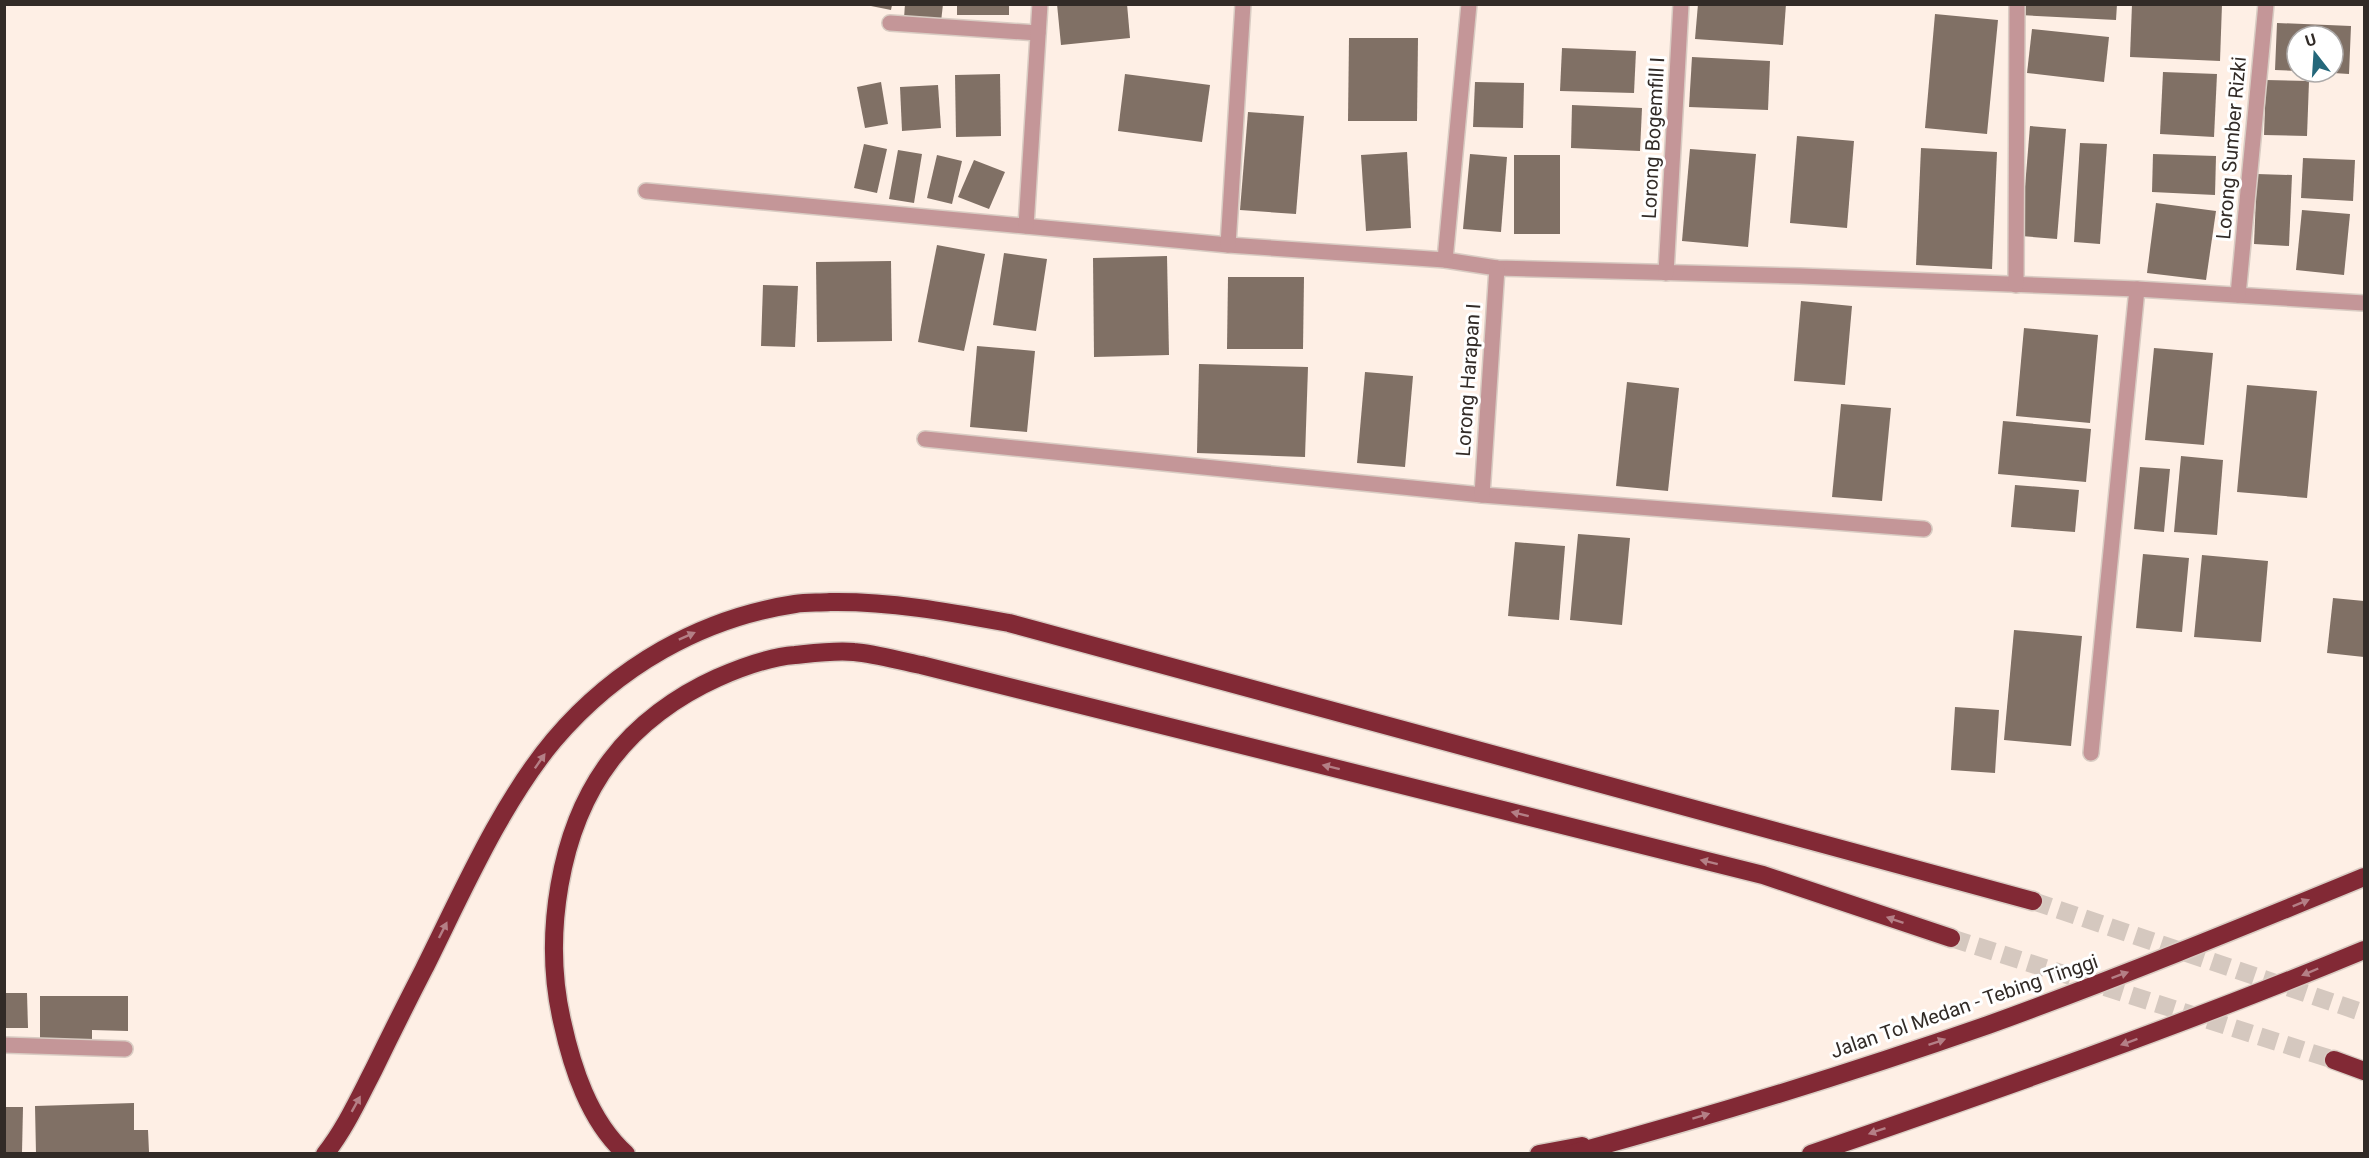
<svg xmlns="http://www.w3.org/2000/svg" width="2369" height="1158" font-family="Roboto,sans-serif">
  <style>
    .building { fill: #807065 }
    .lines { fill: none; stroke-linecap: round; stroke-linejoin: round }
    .highway-tunnel { stroke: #d5c8bf; stroke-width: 18; stroke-dasharray: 18 9; stroke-linecap: butt }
    .minor-casing { stroke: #d9ccc3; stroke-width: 18 }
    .highway-casing { stroke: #d9ccc3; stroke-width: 21 }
    .minor { stroke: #c49698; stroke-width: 15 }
    .highway { stroke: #822935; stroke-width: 18 }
    .oneway { fill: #b47f86 }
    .labels { text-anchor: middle; stroke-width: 6; stroke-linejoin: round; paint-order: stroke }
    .street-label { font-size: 20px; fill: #322b27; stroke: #fff }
  </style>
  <rect width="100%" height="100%" fill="#feefe5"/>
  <g class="building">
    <polygon points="905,4 943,4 941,22 904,18"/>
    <rect x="957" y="4" width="52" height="11"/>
    <polygon points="1057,4 1127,4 1130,38 1061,45"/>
    <polygon points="1698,4 1786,4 1783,45 1695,39"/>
    <polygon points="2021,4 2117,4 2116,20 2020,15"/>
    <polygon points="2132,4 2222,4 2220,61 2130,57"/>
    <polygon points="866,5 892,5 891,10"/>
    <polygon points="1935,14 1998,20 1987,134 1925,128"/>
    <polygon points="2277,23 2351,26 2349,74 2333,73 2333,36 2297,36 2297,71 2275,70"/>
    <polygon points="2032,29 2109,37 2104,82 2027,73"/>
    <polygon points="1349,38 1418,38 1417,121 1348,121"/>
    <polygon points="1562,48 1636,51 1634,93 1560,91"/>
    <polygon points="1692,57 1770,61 1768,110 1689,107"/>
    <polygon points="2163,72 2217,74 2214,137 2160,134"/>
    <polygon points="1000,74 1001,136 956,137 955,75"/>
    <polygon points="1125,74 1210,85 1202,142 1118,131"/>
    <polygon points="2266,80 2309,81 2307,136 2264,135"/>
    <polygon points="881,82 888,124 865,128 857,87"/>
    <polygon points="1475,82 1524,83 1523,128 1473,127"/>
    <polygon points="938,85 941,128 902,131 900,87"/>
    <polygon points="1572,105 1642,108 1640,151 1571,148"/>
    <polygon points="1248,112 1304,116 1296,214 1240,210"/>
    <polygon points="2030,126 2066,129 2057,239 2021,236"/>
    <polygon points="1797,136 1854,141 1847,228 1790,223"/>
    <polygon points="2080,143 2107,144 2100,244 2074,242"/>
    <polygon points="864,144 887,149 877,193 854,188"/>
    <polygon points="1921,148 1997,152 1992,269 1916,265"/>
    <polygon points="1690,149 1756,154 1748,247 1682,241"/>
    <polygon points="898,150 922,154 914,203 889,199"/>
    <polygon points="1407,152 1411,228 1366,231 1361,155"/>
    <polygon points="1470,154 1507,157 1501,232 1463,229"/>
    <polygon points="2153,154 2216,156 2215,195 2152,192"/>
    <polygon points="937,155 962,161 952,204 927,198"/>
    <rect x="1514" y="155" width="46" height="79"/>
    <polygon points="2303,158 2355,160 2353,201 2301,198"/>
    <polygon points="974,160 1005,172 989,209 958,197"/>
    <polygon points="2257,174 2292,175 2289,246 2254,244"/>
    <polygon points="2156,203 2216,211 2206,280 2147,273"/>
    <polygon points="2302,210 2350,214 2344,275 2296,270"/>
    <polygon points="937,245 985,254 964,351 918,342"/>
    <polygon points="1004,253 1047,259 1036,331 993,325"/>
    <polygon points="1167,256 1169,355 1094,357 1093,258"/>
    <polygon points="891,261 892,341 817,342 816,262"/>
    <polygon points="1228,277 1304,277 1303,349 1227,349"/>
    <polygon points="763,285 798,286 795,347 761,346"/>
    <polygon points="1801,301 1852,306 1845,385 1794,381"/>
    <polygon points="2024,328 2098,335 2090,423 2016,416"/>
    <polygon points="977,346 1035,351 1027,432 970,427"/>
    <polygon points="2154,348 2213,353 2204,445 2145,440"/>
    <polygon points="1199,364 1308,367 1305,457 1197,453"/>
    <polygon points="1365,372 1413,376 1405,467 1357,463"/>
    <polygon points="1627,382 1679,388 1668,491 1616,486"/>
    <polygon points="2247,385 2317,391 2307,498 2237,492"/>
    <polygon points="1841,404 1891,408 1882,501 1832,497"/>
    <polygon points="2003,421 2091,429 2086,482 1998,474"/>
    <polygon points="2181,456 2223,460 2217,535 2174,532"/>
    <polygon points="2140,467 2170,469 2164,532 2134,529"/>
    <polygon points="2015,485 2079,490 2075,532 2011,527"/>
    <polygon points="1578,534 1630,538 1622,625 1570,620"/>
    <polygon points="1515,542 1565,546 1559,620 1508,616"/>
    <polygon points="2143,554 2189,558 2182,632 2136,628"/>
    <polygon points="2202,555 2268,561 2261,642 2194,637"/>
    <polygon points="2333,598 2364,601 2364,657 2327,653"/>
    <polygon points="2014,630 2082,636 2071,746 2004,740"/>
    <polygon points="1955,707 1999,710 1995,773 1951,770"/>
    <polygon points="4,993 27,993 28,1028 4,1028"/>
    <polygon points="40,996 128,996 128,1031 92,1030 92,1045 40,1045"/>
    <polygon points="134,1103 134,1130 148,1130 149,1152 36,1154 35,1106"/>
    <polygon points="4,1107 23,1107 22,1153 4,1153"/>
  </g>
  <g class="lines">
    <g class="highway-tunnel">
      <polyline points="2033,901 2364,1013"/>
      <polyline points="1951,938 2334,1060"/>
    </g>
    <defs>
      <g id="minor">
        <polyline points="890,23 1038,33"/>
        <polyline points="646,191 1228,245 1445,260 1497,268 1800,276 2137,289 2364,303"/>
        <polyline points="1026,226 1040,4"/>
        <polyline points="1228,245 1243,4"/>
        <polyline points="1445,260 1469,4"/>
        <polyline points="1666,273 1681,4"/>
        <polyline points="2016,285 2017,4"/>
        <polyline points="2238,295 2266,4"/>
        <polyline points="925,439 1482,495 1924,529"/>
        <polyline points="1482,495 1497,268"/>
        <polyline points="2091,753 2137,289"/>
        <polyline points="4,1045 125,1049"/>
      </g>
      <g id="highway">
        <polyline points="2334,1060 2364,1071"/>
        <path d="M 325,1154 C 345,1129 359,1098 374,1069 C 390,1036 407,1002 424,969 C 461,895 501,803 554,740 C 616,667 701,618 795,604 C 807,602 818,603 830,602 C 890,601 949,612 1009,623 L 2033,901"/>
        <path d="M 626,1154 C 589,1121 572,1067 562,1021 C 543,938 558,829 611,760 C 638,724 677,696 717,678 C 742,667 769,657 795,655 C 814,653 836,650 854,652 C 877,654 900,661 921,665 L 1763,875 L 1951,938"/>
        <polyline points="1539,1154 1582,1146"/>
        <path d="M 1571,1154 C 1711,1116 1851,1073 1988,1025 C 2115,979 2240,928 2364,877"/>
        <path d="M 1811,1154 C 1997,1090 2183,1025 2364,950"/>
      </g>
    </defs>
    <use href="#minor" class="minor-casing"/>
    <use href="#highway" class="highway-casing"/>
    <use href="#minor" class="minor"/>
    <use href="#highway" class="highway"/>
  </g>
  <defs><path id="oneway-solid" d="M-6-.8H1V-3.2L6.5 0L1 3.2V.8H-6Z" transform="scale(1.5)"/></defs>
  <g class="oneway">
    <use href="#oneway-solid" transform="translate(687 636) rotate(-24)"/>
    <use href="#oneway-solid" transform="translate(540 761) rotate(-55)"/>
    <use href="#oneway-solid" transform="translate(1331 767) rotate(-166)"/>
    <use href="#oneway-solid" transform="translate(1520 814) rotate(-166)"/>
    <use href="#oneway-solid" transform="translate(1709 862) rotate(-166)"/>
    <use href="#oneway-solid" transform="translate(2301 903) rotate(-22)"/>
    <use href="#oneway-solid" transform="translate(1895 920) rotate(-161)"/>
    <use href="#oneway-solid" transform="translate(443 930) rotate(-63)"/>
    <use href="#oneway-solid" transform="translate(2310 972) rotate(157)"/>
    <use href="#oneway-solid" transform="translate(2120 975) rotate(-20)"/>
    <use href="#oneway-solid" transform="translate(1937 1042) rotate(-19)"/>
    <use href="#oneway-solid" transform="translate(2129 1042) rotate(160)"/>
    <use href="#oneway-solid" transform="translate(356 1104) rotate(-61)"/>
    <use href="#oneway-solid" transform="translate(1701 1116) rotate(-17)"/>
    <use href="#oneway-solid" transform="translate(1877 1131) rotate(161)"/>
  </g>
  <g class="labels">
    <g class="street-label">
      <text transform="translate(1653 138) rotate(-87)" y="7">Lorong Bogemfill I</text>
      <text transform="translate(2231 148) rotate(-85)" y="7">Lorong Sumber Rizki</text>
      <text transform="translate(1468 380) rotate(-86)" y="7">Lorong Harapan I</text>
      <text transform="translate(1964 1006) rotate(-19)" y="7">Jalan Tol Medan - Tebing Tinggi</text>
    </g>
  </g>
  <rect width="2369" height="1158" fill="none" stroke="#322b27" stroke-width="12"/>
  <g transform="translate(2315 54) rotate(343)"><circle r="28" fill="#ffffff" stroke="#adaaa9" stroke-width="1.5"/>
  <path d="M0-4.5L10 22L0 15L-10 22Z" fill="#24677a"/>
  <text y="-9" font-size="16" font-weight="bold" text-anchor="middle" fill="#322b27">U</text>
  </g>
</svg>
